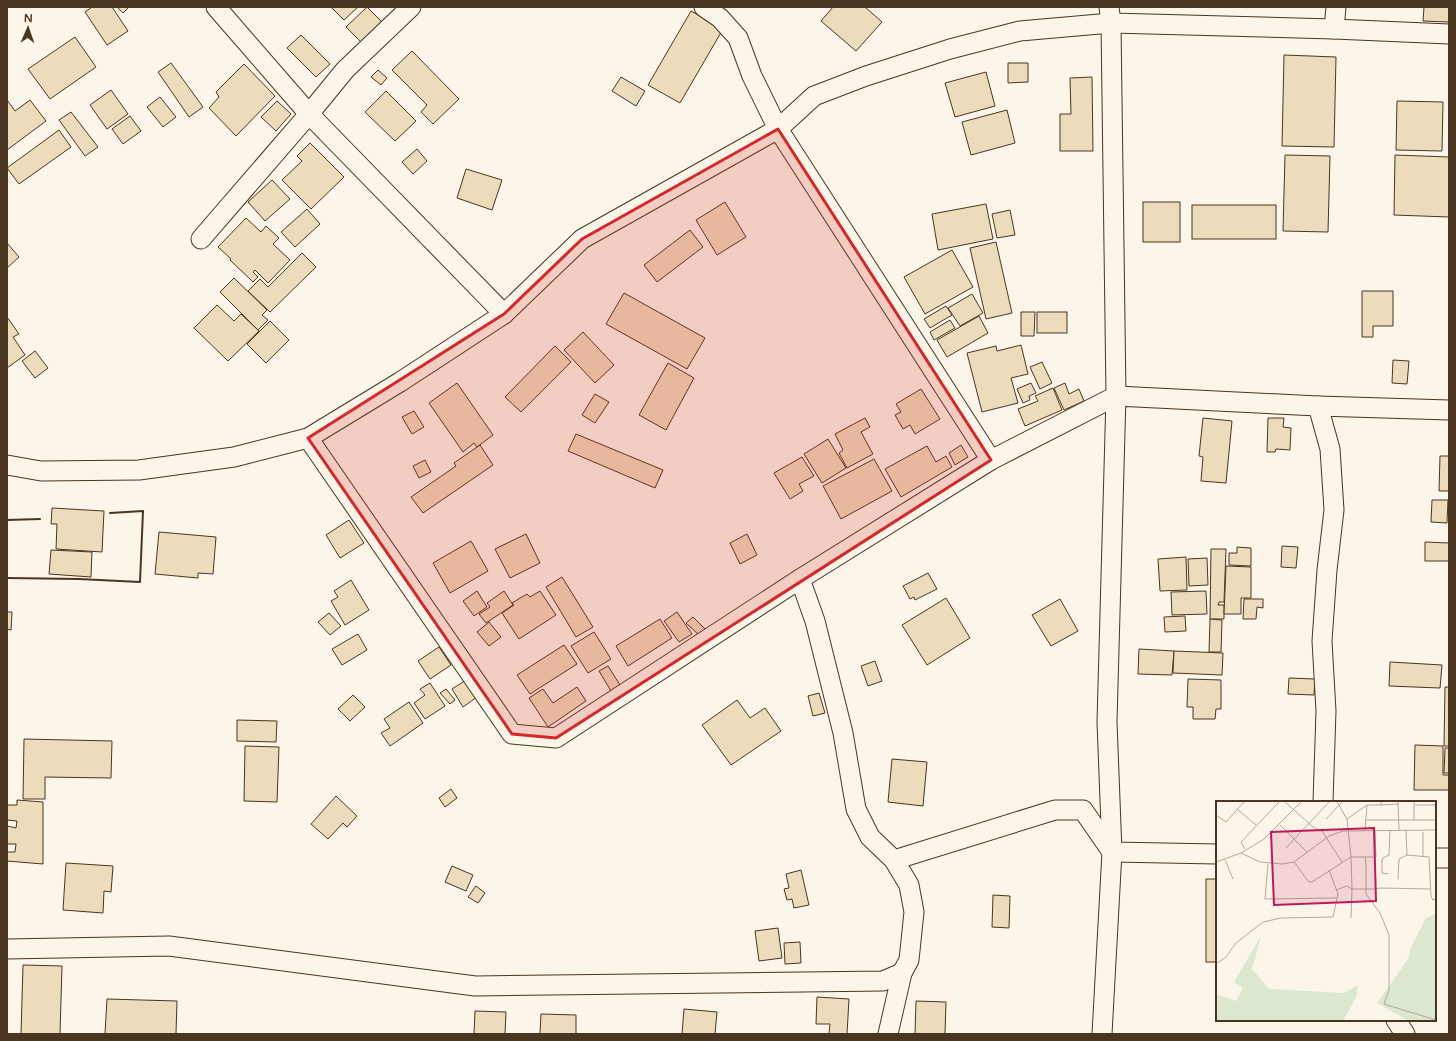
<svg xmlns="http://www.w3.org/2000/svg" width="1456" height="1041" font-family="'Varela Round',sans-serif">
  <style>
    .building { fill: #ecdcbc; stroke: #4a3520 }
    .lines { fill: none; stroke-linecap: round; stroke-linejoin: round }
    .minor-casing { stroke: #4a3520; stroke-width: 21 }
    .minor { stroke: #fbf6e9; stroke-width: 19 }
    .wall { stroke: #4a3520; stroke-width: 2 }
    .marked { fill: #d62828; fill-opacity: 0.2; stroke: #d62828; stroke-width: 3; stroke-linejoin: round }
    .inset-road { fill: none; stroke: #b4a999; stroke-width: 1 }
    .view { fill: #c2185b; fill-opacity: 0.15; stroke: #c2185b; stroke-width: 2 }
    .inset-edge { fill: none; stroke: #4a3520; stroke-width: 2 }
  </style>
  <rect width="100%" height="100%" fill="#fbf6e9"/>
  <g class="building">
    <polygon points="92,7 112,7 128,31 107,45 85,12"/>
    <polygon points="117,7 129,7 123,13"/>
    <polygon points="331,7 358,7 344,20"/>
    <polygon points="367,7 382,22 361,42 346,27"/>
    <polygon points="833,7 865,7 882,22 856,51 821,21"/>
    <polygon points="1424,7 1449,7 1449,22 1423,21"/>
    <polygon points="691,11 723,29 680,103 648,85"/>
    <polygon points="301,35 330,64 316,77 287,48"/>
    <polygon points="75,37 96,67 50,99 28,69"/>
    <polygon points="412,51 459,99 433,124 421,112 427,105 392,70"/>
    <polygon points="1284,55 1336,57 1334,147 1282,146"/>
    <polygon points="171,63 203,107 189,117 158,72"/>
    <polygon points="1008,63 1028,63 1028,82 1008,83"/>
    <polygon points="244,64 275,96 236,136 209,108 219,97 216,92"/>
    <polygon points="378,70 387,78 381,85 371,77"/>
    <polygon points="986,72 995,106 955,117 945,83"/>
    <polygon points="621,77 645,91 636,106 612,91"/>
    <polygon points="1092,77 1093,151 1060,151 1060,114 1071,114 1070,78"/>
    <polygon points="111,90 128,114 107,129 90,105"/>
    <polygon points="386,91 416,121 395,141 365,112"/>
    <polygon points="160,97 176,117 163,127 147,107"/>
    <polygon points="7,100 15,111 30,100 46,121 7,150"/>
    <polygon points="277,101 291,114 276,131 261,117"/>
    <polygon points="1397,101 1443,102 1442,151 1396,150"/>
    <polygon points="1007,110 1015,143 971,155 962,122"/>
    <polygon points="71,112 98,147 85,156 59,120"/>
    <polygon points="130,116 141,131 123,144 112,129"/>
    <polygon points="59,130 71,147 19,184 7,168"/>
    <polygon points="310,143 344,177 311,209 282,180 302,161 297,156"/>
    <polygon points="417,149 427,161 413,174 402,162"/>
    <polygon points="1285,155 1330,156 1328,232 1283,231"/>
    <polygon points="1395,155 1449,157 1449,217 1394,215"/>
    <polygon points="466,169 502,180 492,210 457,198"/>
    <polygon points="272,180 290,199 265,221 248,202"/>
    <polygon points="725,202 746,237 717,255 696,220"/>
    <rect x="1143" y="202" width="37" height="40"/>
    <polygon points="986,204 993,239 938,250 932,214"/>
    <rect x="1192" y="205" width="84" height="34"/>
    <polygon points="307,209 320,224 295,247 281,232"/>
    <polygon points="1010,210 1015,235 997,238 992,214"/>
    <polygon points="246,218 261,232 266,226 279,238 273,244 290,260 268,283 255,270 253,272 258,277 253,282 230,260 231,259 218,247"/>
    <polygon points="690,230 703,247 657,282 644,265"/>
    <polygon points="996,242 1012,313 986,319 970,248"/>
    <polygon points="7,243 19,257 7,268"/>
    <polygon points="952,250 973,287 925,314 904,277"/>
    <polygon points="302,253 316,267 270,312 248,291 260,279 268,287"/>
    <polygon points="234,278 267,310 262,315 268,320 258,330 220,292"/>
    <polygon points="1362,291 1393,291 1393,326 1373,326 1373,337 1362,337"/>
    <polygon points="624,293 705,338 687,369 606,324"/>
    <polygon points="972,294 983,313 960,326 948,308"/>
    <polygon points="217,305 234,321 241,314 259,331 228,361 194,328"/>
    <polygon points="946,306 952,315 930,328 924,319"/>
    <polygon points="1021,312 1035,312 1034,336 1021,336"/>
    <rect x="1037" y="312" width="30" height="21"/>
    <polygon points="979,316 988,333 947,357 937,340"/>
    <polygon points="7,317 19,334 13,337 25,355 7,368"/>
    <polygon points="950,320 955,328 934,340 930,332"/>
    <polygon points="270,321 289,340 266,363 247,344"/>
    <polygon points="583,332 614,365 595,383 564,350"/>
    <polygon points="1021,345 1028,374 1011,378 1018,403 982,412 967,353 996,346 997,351"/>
    <polygon points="555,346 571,362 521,412 505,397"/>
    <polygon points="35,351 48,368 35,378 22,361"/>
    <polygon points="1393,360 1409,361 1407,384 1392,383"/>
    <polygon points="1042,362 1052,383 1040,389 1030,367"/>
    <polygon points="668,363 694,378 666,430 639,415"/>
    <polygon points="457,383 493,435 477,447 474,443 463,452 429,403"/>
    <polygon points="1031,383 1036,393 1029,396 1030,400 1023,403 1017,389"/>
    <polygon points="1065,383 1069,394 1079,389 1084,401 1064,410 1054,388"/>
    <polygon points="1053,388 1062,410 1025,426 1018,409 1038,401 1035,396"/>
    <polygon points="921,389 940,419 915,434 910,425 903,429 895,415 901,412 896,404"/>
    <polygon points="595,394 609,402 595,423 582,415"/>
    <polygon points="414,411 424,427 412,434 402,417"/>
    <polygon points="865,418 870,427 861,432 873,454 847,468 839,453 843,450 835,434"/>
    <polygon points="1203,418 1232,421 1226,483 1201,481 1203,457 1199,456"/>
    <polygon points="1268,418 1284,418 1283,427 1291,428 1290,450 1276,449 1275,452 1267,452"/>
    <polygon points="576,434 663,470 655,488 568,451"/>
    <polygon points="828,439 846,468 822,483 804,454"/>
    <polygon points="480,445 493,465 423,513 411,497 456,466 454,463"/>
    <polygon points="961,445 968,457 955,465 949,453"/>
    <polygon points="927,446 936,462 946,456 952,467 901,497 885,469"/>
    <polygon points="1440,456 1449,456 1449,491 1439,491"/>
    <polygon points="802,457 814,476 799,484 803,491 790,499 774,473"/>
    <polygon points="874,459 892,491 841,519 823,486"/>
    <polygon points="425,460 431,472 419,478 413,466"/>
    <polygon points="1432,500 1448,500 1447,523 1431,522"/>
    <polygon points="52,508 104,511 102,552 56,549 57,524 51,524"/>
    <polygon points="349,520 364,543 340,558 326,535"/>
    <polygon points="159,532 216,537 213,574 198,573 198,578 155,574"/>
    <polygon points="526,534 540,563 510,578 495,549"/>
    <polygon points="747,534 757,555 740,564 730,543"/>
    <polygon points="471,541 488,571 450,593 433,563"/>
    <polygon points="1425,542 1449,543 1449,561 1425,561"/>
    <polygon points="1282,546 1298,547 1296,568 1281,567"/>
    <polygon points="1237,547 1251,548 1251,566 1229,565 1229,553 1237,553"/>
    <polygon points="1211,549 1226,549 1224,602 1219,602 1218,605 1224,605 1224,619 1210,619"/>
    <polygon points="51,550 92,552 91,577 49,574"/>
    <polygon points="1186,557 1187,590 1160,591 1158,559"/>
    <polygon points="1207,558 1208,585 1189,586 1188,559"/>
    <polygon points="1226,566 1251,567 1251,598 1241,598 1241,614 1224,614"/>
    <polygon points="928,573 937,589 915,600 914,597 910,599 903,586"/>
    <polygon points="562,577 593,627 576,637 546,587"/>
    <polygon points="351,580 369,610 345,625 331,601 338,597 334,591"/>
    <polygon points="477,591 487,607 474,616 463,601"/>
    <polygon points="504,591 513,605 486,623 479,614 490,607 487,603"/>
    <polygon points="540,591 556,615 519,639 502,613 514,605 512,603 527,594 530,597"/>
    <polygon points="1206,591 1207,614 1172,615 1171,592"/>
    <polygon points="946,598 970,638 927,665 902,625"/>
    <polygon points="1060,599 1078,631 1051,646 1032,615"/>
    <polygon points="1244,599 1263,599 1263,608 1257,607 1256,619 1243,619"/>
    <polygon points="7,612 12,612 11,630 7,629"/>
    <polygon points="677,612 692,634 679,642 664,621"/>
    <polygon points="329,613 341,626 330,635 318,622"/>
    <polygon points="1185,616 1186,631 1165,632 1164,617"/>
    <polygon points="693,617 706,630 700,636 686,623"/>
    <polygon points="660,619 672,638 628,666 616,646"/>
    <polygon points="1210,619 1222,620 1221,652 1209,652"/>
    <polygon points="489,622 501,637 489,646 477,632"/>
    <polygon points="594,632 611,659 588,673 571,646"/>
    <polygon points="358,634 367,650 342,665 332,649"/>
    <polygon points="564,645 577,664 530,694 517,675"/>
    <polygon points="439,647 451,665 430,679 418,661"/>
    <polygon points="1139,649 1174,651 1172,675 1138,674"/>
    <polygon points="1174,651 1223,653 1222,675 1173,673"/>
    <polygon points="875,661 882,681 868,686 861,666"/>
    <polygon points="1390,662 1442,665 1440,688 1389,686"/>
    <polygon points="608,666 620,685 611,691 599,671"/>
    <polygon points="1289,678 1315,679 1314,695 1288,694"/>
    <polygon points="1188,679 1221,680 1221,709 1216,709 1215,719 1193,719 1193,707 1187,707"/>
    <polygon points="466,680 477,697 463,707 452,689"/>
    <polygon points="430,683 445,706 425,719 414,703 425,695 420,689"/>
    <polygon points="577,687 586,701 548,727 529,698 543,689 553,703"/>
    <polygon points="1445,687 1449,687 1449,746 1444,746"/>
    <polygon points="446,689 455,700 450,704 440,693"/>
    <polygon points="819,693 825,713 813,716 808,696"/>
    <polygon points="353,695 365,707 350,721 338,709"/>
    <polygon points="737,700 750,718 765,708 781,731 731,765 702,725"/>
    <polygon points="409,702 423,723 390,746 381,733 390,728 384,719"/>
    <polygon points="237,720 277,721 276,742 237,741"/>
    <polygon points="24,739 112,741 111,778 45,777 45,799 23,799"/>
    <polygon points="1415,745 1443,746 1443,775 1449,775 1449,790 1414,790"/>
    <polygon points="245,746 279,747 277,802 244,801"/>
    <polygon points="1445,748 1449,748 1449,773 1444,773"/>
    <polygon points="892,759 927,762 923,806 888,802"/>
    <polygon points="451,789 457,798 445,807 439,798"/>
    <polygon points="336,796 357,816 347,827 343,823 328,839 311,824"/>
    <polygon points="17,800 43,802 43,864 7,861 7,852 15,852 16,844 7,844 7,826 16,828 17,821 7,820 7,805 17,805"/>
    <polygon points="66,863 113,866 111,892 104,891 103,913 63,910"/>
    <polygon points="452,866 473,875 466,891 445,882"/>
    <polygon points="801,870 809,905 794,908 792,899 787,900 784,889 789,888 786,874"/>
    <rect x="1206" y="879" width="11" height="83"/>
    <polygon points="476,886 485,893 478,903 468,897"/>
    <polygon points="993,895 1010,896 1009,928 992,927"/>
    <polygon points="778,928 782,958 759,961 755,931"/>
    <polygon points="800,942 801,963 785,964 784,943"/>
    <polygon points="23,965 62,966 60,1034 21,1034"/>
    <polygon points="817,997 849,999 847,1034 829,1034 830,1024 816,1024"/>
    <polygon points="107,999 177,1001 176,1034 105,1034"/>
    <polygon points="916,1001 946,1002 945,1034 915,1034"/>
    <polygon points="684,1009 717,1012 715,1034 682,1034"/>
    <polygon points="475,1011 506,1012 505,1034 474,1034"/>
    <polygon points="541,1014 576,1015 576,1034 540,1034"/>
  </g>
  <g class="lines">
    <defs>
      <g id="minor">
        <polyline points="216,7 309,114 504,314"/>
        <polyline points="704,7 720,18 738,38 752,76 778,129 991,460"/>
        <polyline points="1334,29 1336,7"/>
        <polyline points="201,239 309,114 345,70 411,7"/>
        <polyline points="1318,406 1449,410"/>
        <polyline points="308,438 512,734 556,738 800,579 991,460 1116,396 1111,23 1109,7"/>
        <polyline points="7,465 41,471 139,470 234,457 308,438 400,382 504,314 582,239 778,129 814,96 866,76 950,49 1020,31 1111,23 1334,29 1449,34"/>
        <polyline points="800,579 815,621 843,733 856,809 870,837 894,860 909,885 914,912 909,960 902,973 888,1034"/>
        <polyline points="1217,854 1112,852 1107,722 1116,396 1318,406 1330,449 1334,510 1327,570 1322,641 1326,711 1323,802"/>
        <polyline points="1435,858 1449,858"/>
        <polyline points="894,860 1055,810 1083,810 1112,852 1102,1034"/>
        <polyline points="7,949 169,946 475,986 883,981 902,973"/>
        <polyline points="1396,1020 1405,1034"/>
      </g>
    </defs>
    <use href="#minor" class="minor-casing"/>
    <use href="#minor" class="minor"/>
    <g class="wall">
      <polyline points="7,520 40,519"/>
      <polyline points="7,578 79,579 140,582 143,511 110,513"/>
    </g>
  </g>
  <path class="marked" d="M 778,129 L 991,460 L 556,738 L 512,734 L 308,438 L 504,314 L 582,239 Z"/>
  <g transform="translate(1216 801)">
    <rect width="220" height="220" fill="#fbf6e9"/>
    <path d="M 220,113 L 220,219 L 191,219 L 161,202 L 192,158 L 195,146 L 210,117 ZM 45,135 L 36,168 L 53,188 L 128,192 L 142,184 L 141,194 L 128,219 L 0,219 L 0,193 L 20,200 L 27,187 L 18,181 Z" fill="#dce7d0"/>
    <path class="inset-road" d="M 69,1 L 97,26 L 106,30 L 126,61M 182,1 L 183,29M 198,1 L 198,19M 165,4 L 182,3M 199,4 L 220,4M 21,8 L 40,24M 0,14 L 10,21 L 28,1M 110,18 L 126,1M 131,18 L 151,4M 150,19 L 220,19M 64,24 L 91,51M 149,29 L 151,4 L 165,4 L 165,1M 190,29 L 191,54M 207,31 L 207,56M 70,47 L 113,1M 29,48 L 25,41 L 63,1M 25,52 L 44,61 L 66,63 L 78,61 L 113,35 L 127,30 L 220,29M 149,56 L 160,56 L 159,30M 9,59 L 17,78M 0,61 L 25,52 L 48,38 L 85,1M 78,61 L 93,81 L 96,81 L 135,56 L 131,18 L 121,1M 52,63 L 49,98 L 121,97M 172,73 L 166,72 L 166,60 L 167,57 L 173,54 L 174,30M 182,78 L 183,58 L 191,54 L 213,56 L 215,95 L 217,99 L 220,98M 214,88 L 165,87 L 158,88 L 136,88 L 135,56 L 149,56 L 150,63 L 150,93 L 164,112 L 173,134 L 173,189 L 168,203 L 220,219M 120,89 L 131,85 L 136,88 L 135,117M 0,163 L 10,156 L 20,142 L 47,121 L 65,117 L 117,116 L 122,93 L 113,69"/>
    <path class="view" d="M 158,27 L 160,100 L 58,104 L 55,31 Z"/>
    <rect width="220" height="220" class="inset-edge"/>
  </g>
  <rect width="1456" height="1041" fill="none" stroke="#4a3520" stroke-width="16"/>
  <g transform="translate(28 28) rotate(2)" stroke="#fbf6e9" stroke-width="3" paint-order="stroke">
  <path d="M0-3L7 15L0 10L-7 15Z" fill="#4a3520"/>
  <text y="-6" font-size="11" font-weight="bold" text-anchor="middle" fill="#4a3520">N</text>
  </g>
</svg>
